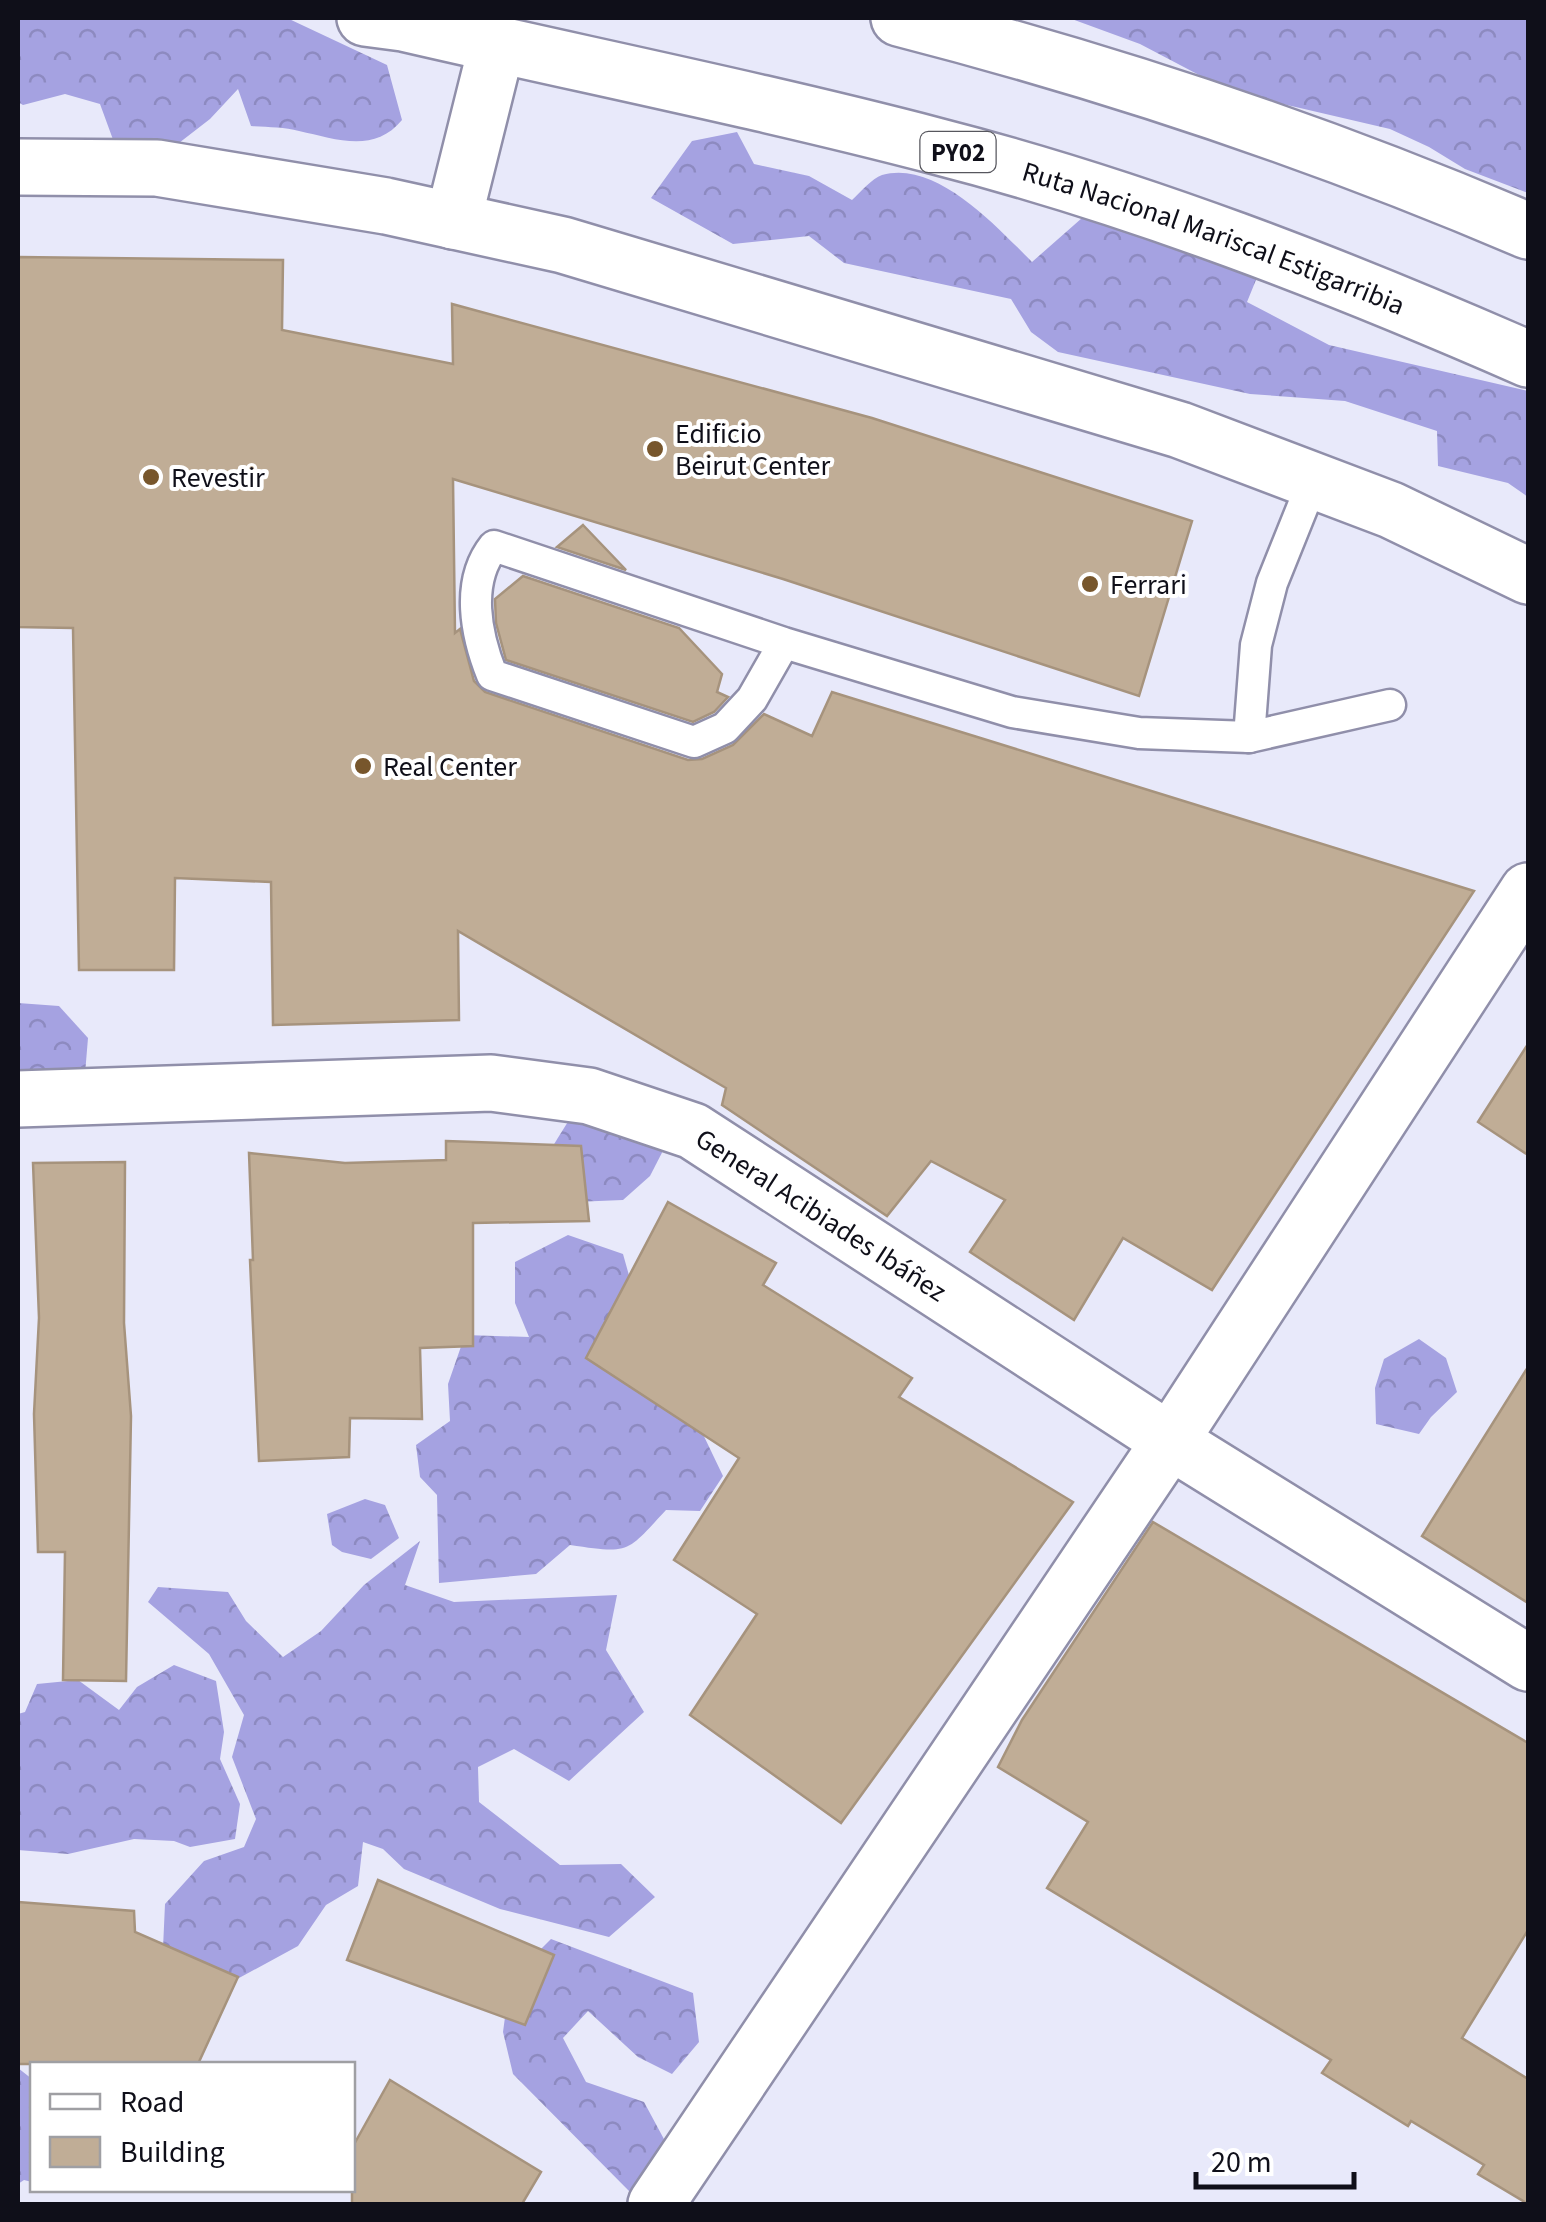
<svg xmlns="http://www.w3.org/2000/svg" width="1546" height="2222" font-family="'Source Sans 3',sans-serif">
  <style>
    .forest { fill: url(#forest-crowns) }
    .building { fill: #c0ad96; stroke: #a6937d; stroke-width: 2.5 }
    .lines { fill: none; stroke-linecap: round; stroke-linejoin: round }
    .lane-casing { stroke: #908faa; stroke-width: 35 }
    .street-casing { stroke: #908faa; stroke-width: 60 }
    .secondary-casing { stroke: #908faa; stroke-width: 60 }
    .highway-casing { stroke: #908faa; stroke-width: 60 }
    .lane { stroke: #fff; stroke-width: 30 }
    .street { stroke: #fff; stroke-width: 55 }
    .secondary { stroke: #fff; stroke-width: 55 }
    .highway { stroke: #fff; stroke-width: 55 }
    .poi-dot { fill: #77562c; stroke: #fff; stroke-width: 4 }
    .labels { text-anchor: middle; stroke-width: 8; stroke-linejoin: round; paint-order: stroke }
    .shield { fill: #fff; stroke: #57575e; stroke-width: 2.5 }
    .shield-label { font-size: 25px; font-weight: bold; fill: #0f0f19 }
    .street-label { font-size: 28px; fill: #0f0f19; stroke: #fff }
    .poi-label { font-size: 28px; fill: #0f0f19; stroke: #fff; text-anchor: start }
  </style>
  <defs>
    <pattern id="forest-crowns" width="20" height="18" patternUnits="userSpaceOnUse" patternTransform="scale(2.5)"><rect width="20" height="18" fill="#a5a2e1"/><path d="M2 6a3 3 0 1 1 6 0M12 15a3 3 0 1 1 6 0" fill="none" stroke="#8d8ac0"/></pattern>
  </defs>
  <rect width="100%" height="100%" fill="#e8e9fa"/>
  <g class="forest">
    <path d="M 18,18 L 287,18 L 387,65 L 402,120 C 374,154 336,139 299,131 C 284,127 267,127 251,126 L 238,89 L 210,119 L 166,153 L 115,145 L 100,104 L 65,94 L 23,105 L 18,102 Z"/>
    <polygon points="1069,18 1528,18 1528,193 1465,169 1429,147 1390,129 1261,99 1220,86 1140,44"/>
    <path d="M 737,132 L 754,164 L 809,176 L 852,200 C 860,193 872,178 882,175 C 936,159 998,228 1032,262 L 1082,218 L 1188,246 L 1258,275 L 1247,302 L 1329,345 L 1528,391 L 1528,497 L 1508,483 L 1438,466 L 1437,431 L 1345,401 L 1250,394 L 1058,352 L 1031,332 L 1011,299 L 844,263 L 809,236 L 733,244 L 651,198 L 692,141 Z"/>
    <polygon points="18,1003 59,1006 88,1038 85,1074 18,1099"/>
    <polygon points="574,1112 669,1139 650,1176 623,1200 574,1202 551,1149"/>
    <path d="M 568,1235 L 623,1254 L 632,1286 L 723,1476 L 700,1511 L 666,1510 C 626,1553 631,1554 570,1545 L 536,1574 L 439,1583 L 437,1495 L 420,1477 L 416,1445 L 450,1421 L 448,1384 L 465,1335 L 529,1337 L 515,1303 L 515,1262 Z"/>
    <polygon points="1419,1339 1446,1358 1457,1392 1431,1417 1419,1434 1376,1424 1375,1388 1384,1359"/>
    <polygon points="365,1499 385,1505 399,1538 371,1559 342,1552 332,1545 327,1514"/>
    <polygon points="420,1541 405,1585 454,1602 617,1595 606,1650 644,1712 569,1781 514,1749 478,1767 479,1802 560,1865 621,1864 655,1897 609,1937 500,1909 404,1869 383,1849 363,1842 358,1886 326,1905 298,1946 217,1990 163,1948 165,1904 204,1861 244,1847 256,1819 232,1757 244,1715 209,1654 148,1602 158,1587 228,1592 246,1621 283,1657 321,1631 364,1585"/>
    <polygon points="174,1665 216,1681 224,1732 220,1759 240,1804 235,1839 190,1847 174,1841 134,1839 68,1854 18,1850 18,1714 25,1712 37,1684 78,1680 119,1710 137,1687"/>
    <polygon points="551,1939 693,1993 699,2042 672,2074 638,2057 588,2011 563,2038 586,2082 644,2102 672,2154 653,2184 630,2192 513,2074 503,2032 510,1980"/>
    <polygon points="18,2068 32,2079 32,2182 24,2180 18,2184"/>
  </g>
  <g class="building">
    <polygon points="18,257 283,260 282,330 453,364 452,304 872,418 1192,521 1139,696 783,579 453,479 455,633 460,629 474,681 485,692 688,760 702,759 733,745 764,714 812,736 832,692 1474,891 1212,1290 1123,1238 1074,1320 970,1252 1005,1200 931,1161 887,1216 722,1105 726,1088 458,931 459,1020 273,1025 271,882 175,878 174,970 79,970 73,628 18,627"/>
    <polygon points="583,525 626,570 557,547"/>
    <polygon points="523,576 679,628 722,674 717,692 728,697 714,712 693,722 506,660 496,623 495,599"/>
    <polygon points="1528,1044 1528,1155 1478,1122"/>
    <polygon points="446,1141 581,1146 589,1221 473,1223 473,1346 420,1348 422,1419 350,1418 349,1457 259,1461 250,1260 253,1260 249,1153 345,1163 446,1160"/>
    <polygon points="125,1162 124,1323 131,1416 126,1681 63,1680 65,1552 38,1552 34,1414 39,1318 33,1163"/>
    <polygon points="668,1202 776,1263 763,1285 912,1378 899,1397 1073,1502 841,1823 690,1715 757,1614 674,1560 739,1458 586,1358"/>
    <polygon points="1528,1367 1528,1603 1422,1536"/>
    <polygon points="1153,1522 1528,1743 1528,1930 1462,2038 1528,2079 1528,2204 1478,2174 1484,2165 1411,2121 1408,2126 1322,2073 1331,2060 1047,1888 1088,1822 998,1767 1022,1720"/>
    <polygon points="378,1880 554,1955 525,2025 347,1960"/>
    <polygon points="18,1902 134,1911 135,1932 238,1977 198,2064 18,2064"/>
    <polygon points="390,2080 541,2172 522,2204 352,2204 352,2148"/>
  </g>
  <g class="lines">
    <defs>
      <g id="lane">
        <polyline points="1313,481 1272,583 1256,645 1249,737 1390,705"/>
        <path d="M 784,643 L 752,699 L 725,728 L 694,742 L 492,675 C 476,635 465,582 494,546 L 784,643 L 1012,712 L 1139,733 L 1249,737"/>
      </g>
      <g id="street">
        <path id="s1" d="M 18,1099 L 491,1083 L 589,1096 L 693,1131 L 1170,1441 L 1528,1663"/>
        <polyline points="656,2204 1170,1441 1528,891"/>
      </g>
      <polyline id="secondary" points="18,167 157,168 386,206 563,245 1180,430 1391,510 1528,576"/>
      <g id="highway">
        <path id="s2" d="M 365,18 L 403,23 C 580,64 760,100 936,146 C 1139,198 1336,275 1528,359"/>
        <path d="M 899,18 C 1113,73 1325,144 1528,231"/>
        <polyline points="453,221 497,45"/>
      </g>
    </defs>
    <use href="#lane" class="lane-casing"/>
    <use href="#street" class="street-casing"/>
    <use href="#secondary" class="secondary-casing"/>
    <use href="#highway" class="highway-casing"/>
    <use href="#lane" class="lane"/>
    <use href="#street" class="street"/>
    <use href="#secondary" class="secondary"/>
    <use href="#highway" class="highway"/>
  </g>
  <g class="poi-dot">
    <circle cx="655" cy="449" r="10"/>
    <circle cx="151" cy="477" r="10"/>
    <circle cx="1090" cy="584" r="10"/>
    <circle cx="363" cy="766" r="10"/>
  </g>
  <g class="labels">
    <rect class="shield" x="920.5" y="132" width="75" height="40" rx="8"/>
    <g class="shield-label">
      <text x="958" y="161">PY02</text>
    </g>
    <g class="street-label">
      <text dy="10" stroke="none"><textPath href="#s2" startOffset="878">Ruta Nacional Mariscal Estigarribia</textPath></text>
      <text dy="10" stroke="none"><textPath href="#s1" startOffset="835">General Acibiades Ibáñez</textPath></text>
    </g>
    <g class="poi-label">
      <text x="675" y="443">Edificio<tspan x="675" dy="32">Beirut Center</tspan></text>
      <text x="171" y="487">Revestir</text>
      <text x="1110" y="594">Ferrari</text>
      <text x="383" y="776">Real Center</text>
    </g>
  </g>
  <rect width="1546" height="2222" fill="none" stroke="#0f0f19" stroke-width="40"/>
  <rect x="30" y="2062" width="325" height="130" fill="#ffffff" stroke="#9f9fa3" stroke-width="2.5"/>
  <rect x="50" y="2094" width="50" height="15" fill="#ffffff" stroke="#9f9fa3" stroke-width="2.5"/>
  <text x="120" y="2112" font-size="30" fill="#0f0f19">Road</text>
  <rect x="50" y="2137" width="50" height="30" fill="#c0ad96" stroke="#9f9fa3" stroke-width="2.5"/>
  <text x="120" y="2162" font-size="30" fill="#0f0f19">Building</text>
  <path d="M1196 2172v15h158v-15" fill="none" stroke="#0f0f19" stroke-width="5"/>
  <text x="1211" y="2172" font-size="30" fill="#0f0f19" stroke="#ffffff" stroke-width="8" paint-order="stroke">20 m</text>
</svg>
